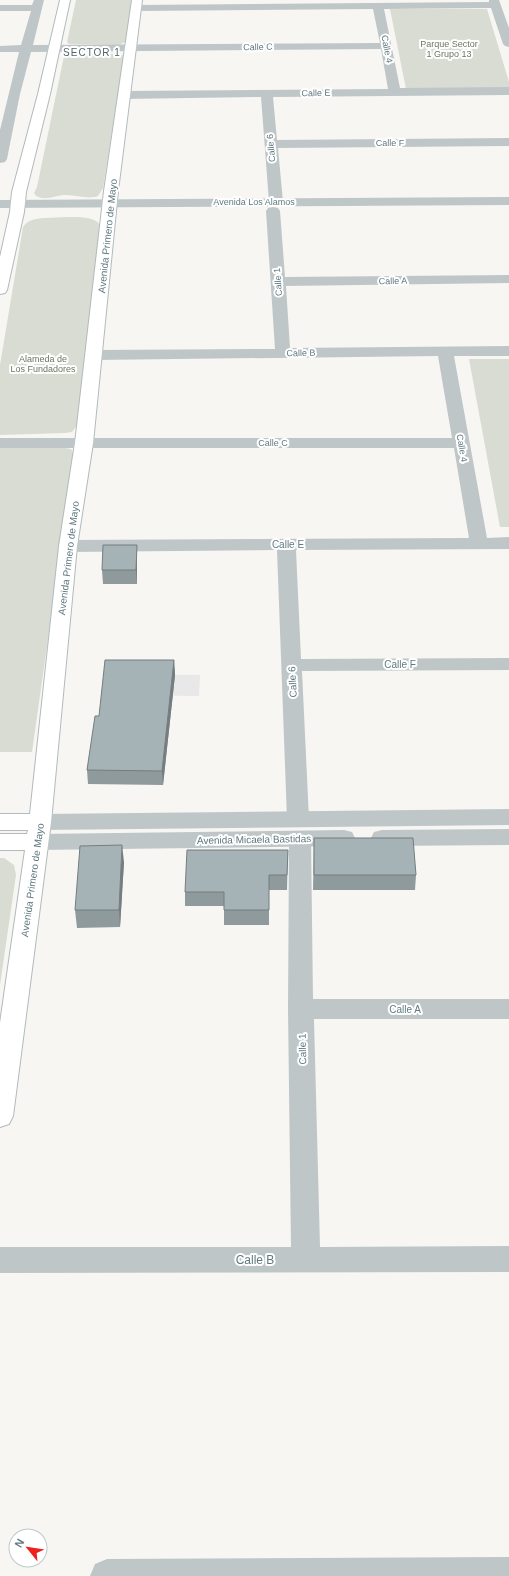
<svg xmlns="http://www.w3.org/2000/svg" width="509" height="1576" font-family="Arial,sans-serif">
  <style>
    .built { fill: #e7e8e7 }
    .green { fill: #d8dcd2 }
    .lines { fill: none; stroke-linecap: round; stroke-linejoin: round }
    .secondary-casing { stroke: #b1babd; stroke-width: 2 }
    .minor { fill: #bfc6c8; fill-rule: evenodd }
    .tertiary { fill: #bfc6c8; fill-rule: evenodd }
    .secondary { fill: #fff; fill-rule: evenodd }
    .wall { fill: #8f9a9d }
    .shaded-wall { fill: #747d7f }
    .building { fill: #a6b3b6; stroke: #747d7f }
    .labels { text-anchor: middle; stroke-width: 4; stroke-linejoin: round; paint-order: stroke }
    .far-park-label { font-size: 9px; fill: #69785f; stroke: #fff }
    .far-street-label { font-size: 9px; fill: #607980; stroke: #fff }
    .far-quarter-label { font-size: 10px; letter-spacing: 1px; fill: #52656b; stroke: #fff }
    .street-label { font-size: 10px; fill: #607980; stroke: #fff }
    .near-street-label { font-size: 12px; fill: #607980; stroke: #fff }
  </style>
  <rect width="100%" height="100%" fill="#f7f6f3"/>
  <polygon class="built" points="107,674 200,675 199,696 104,695"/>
  <g class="green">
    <polygon points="76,0 131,0 127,41 119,45 69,44 67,42"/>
    <polygon points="390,9 487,9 509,82 509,88 406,89"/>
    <path d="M 67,54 L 119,54 L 124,56 L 103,188 L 98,196 C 86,200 76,194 64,195 C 54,196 46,201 36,196 L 34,193 L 37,187 L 64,56 Z"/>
    <path d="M 44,218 C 57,218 94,213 100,225 L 78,424 L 72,432 L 65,433 L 0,435 L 0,365 L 23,227 C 29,219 35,219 44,218 Z"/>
    <polygon points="469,359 509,359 509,527 500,527"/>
    <polygon points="0,448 65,448 71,449 74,455 32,752 0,752"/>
    <polygon points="0,858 4,858 14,865 16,875 0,985"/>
  </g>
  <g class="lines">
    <defs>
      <g id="secondary">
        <polygon points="60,0 70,0 50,94 26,192 24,212 7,290 5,293 0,294 0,257 10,212 12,192 38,94"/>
        <polygon points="132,0 142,0 118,191 93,443 77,546 51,822 13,1116 9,1124 0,1127 0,1023 25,850 0,850 0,834 27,834 28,830 0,830 0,814 30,814 59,546 75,443 104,191"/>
      </g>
    </defs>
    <use href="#secondary" class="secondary-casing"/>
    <g class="minor">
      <polygon points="34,0 44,0 33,45 380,43 373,9 136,11 131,8 136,5 489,2 489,0 499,0 509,28 509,47 505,46 503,44 491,8 384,9 400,88 509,87 509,95 273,97 277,140 509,138 509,146 278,148 283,202 281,205 276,206 271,205 269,202 261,97 124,99 120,98 118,95 120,92 124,91 388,89 381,49 31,52 20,94 7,159 5,162 0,163 0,130 19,52 0,52 0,46 21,45 31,11 0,11 0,5 32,5"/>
      <polygon points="273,207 278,208 280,211 285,277 509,275 509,283 286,286 290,348 509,346 509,356 454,356 487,538 509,537 509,549 296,550 301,659 509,658 509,670 302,671 309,819 306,824 298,827 290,824 287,819 277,550 68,552 61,550 59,546 61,542 68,540 469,538 454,448 0,448 0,438 452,438 438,356 94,360 88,358 86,355 88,352 94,350 275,349 266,211 268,208"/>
      <polygon points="300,831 308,833 311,839 313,999 509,999 509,1019 314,1019 320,1247 509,1246 509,1272 0,1273 0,1247 291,1247 288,1009 289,839 292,833"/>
      <polygon points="509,1557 509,1576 90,1576 95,1564 107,1559"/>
    </g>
    <g class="tertiary">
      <polygon points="509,197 509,205 0,208 0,200"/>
      <polygon points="509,809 509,825 40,830 32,827 29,822 32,817 40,814"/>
      <polygon points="509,829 509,845 382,846 374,844 371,838 374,832 382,830"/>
      <polygon points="344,830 352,832 355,838 352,844 344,846 37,850 29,848 26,842 29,836 37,834"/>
    </g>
    <use href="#secondary" class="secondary"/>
  </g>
  <g class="wall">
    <polygon points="137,559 137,584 103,584 102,570"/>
    <polygon points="174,660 175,675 163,785 88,784 87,770 99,716"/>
    <polygon points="314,838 416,875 415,890 313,890"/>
    <polygon points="288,850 287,890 269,890 269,925 224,925 224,906 185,906 185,892"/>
    <polygon points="124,862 120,927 77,928 75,910"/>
  </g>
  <g class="shaded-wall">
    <polygon points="137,545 137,584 136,570"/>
    <polygon points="174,660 175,675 163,785 162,771"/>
    <polygon points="122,845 124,862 120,927 119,910"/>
  </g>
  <g class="building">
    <polygon points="103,545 137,545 136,570 102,570"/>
    <polygon points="105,660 174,660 162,771 87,770 95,716 99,716"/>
    <polygon points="314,838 413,838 416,875 314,875"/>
    <polygon points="122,845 119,910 75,910 80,846"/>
    <polygon points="187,850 288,850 287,875 269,875 269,910 224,910 224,892 185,892"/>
  </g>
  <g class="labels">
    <g class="far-park-label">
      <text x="449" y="47">Parque Sector<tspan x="449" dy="10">1 Grupo 13</tspan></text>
      <text x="43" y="362">Alameda de<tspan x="43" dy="10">Los Fundadores</tspan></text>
    </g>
    <g class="far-street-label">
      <text transform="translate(258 47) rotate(-1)" y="3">Calle C</text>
      <text transform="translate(387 49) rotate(79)" y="3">Calle 4</text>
      <text transform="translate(316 93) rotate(-1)" y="3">Calle E</text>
      <text x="390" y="146">Calle F</text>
      <text transform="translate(271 148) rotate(-95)" y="3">Calle 6</text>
      <text x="254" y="205">Avenida Los Alamos</text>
      <text transform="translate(393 281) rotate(-1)" y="3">Calle A</text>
      <text transform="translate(278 282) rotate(-94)" y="3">Calle 1</text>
      <text transform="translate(301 353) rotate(-1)" y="3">Calle B</text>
      <text x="273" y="446">Calle C</text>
      <text transform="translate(462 448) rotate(80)" y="3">Calle 4</text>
    </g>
    <g class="far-quarter-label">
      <text x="92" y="56">SECTOR 1</text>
    </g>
    <g class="street-label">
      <text transform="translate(107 236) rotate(-84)" y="4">Avenida Primero de Mayo</text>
      <text x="288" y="548">Calle E</text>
      <text transform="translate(68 558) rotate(-83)" y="4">Avenida Primero de Mayo</text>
      <text x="400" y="668">Calle F</text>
      <text transform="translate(292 682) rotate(-93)" y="4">Calle 6</text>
      <text transform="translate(254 839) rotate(-1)" y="4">Avenida Micaela Bastidas</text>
      <text transform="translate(32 880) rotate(-82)" y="4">Avenida Primero de Mayo</text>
      <text x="405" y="1013">Calle A</text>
      <text transform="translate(302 1049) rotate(-91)" y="4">Calle 1</text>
    </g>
    <g class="near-street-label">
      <text x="255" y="1264">Calle B</text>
    </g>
  </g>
  <g transform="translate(28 1548) rotate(300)"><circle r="19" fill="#ffffff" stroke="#bfc9cc"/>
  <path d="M0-3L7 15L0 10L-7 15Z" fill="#ec221e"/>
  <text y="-6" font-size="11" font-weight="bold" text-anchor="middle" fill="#607980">N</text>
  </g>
</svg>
